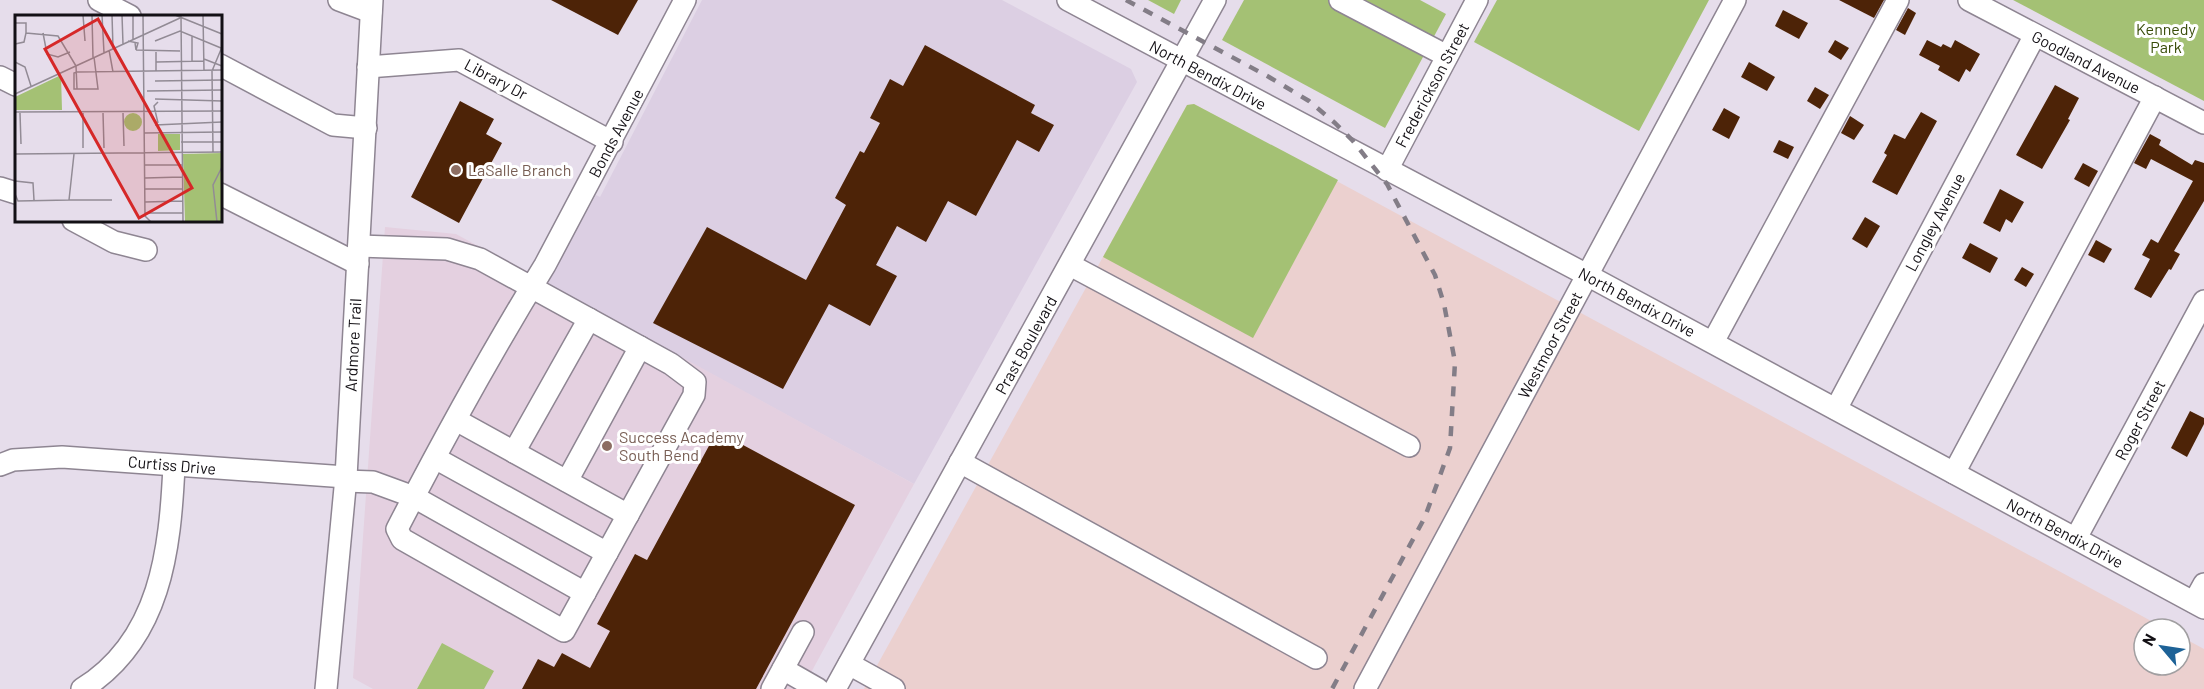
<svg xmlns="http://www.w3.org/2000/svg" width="2204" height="689" font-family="Barlow,sans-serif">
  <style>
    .built { fill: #dccfe3 }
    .industrial { fill: #ebd0cf }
    .education { fill: #e4d0e0 }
    .green { fill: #a4c174 }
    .building { fill: #4d2307 }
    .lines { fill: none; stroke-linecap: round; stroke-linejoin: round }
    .minor-casing { stroke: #8e8592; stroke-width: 24 }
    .minor { stroke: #fff; stroke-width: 21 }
    .rail { stroke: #837d87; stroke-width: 4.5; stroke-dasharray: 10 10; stroke-linecap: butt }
    .education-dot { fill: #8d6e63; stroke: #fff; stroke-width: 2 }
    .labels { text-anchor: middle; stroke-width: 6; stroke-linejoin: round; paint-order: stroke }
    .park-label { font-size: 16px; fill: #384c09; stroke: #fff }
    .street-label { font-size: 16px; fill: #131015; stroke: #fff }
    .education-label { font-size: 16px; fill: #785e54; stroke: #fff; text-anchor: start }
    .inset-road { fill: none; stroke: #928b95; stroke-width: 1.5 }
    .view { fill: #d62828; fill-opacity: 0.15; stroke: #d62828; stroke-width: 3 }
    .inset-edge { fill: none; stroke: #131015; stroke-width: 3 }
  </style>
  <rect width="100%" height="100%" fill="#e6ddeb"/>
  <polygon class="built" points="702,0 1002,0 1131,69 1137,82 914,484 546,284 596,195 600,197"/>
  <polygon class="industrial" points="1194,104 2166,629 2144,629 2144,665 2180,665 2180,636 2204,649 2204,689 864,689 1187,105"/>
  <polygon class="education" points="385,227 456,234 914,484 802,689 373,689 353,678"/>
  <g class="green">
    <polygon points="1148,0 1181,0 1174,14"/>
    <polygon points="1244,0 1420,0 1446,14 1385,128 1222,40"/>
    <polygon points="1497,0 1709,0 1639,131 1474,42"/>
    <polygon points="2013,0 2204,0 2204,101"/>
    <polygon points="1194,104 1338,180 1253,338 1103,257 1187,105"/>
    <polygon points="442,643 494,671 484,689 417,689"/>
  </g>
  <g class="building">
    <polygon points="551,0 638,0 618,35"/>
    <polygon points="1839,0 1884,0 1874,18"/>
    <polygon points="1908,8 1916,13 1905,35 1896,30"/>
    <polygon points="1783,10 1808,23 1799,39 1775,26"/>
    <polygon points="1835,40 1849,48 1841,60 1828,52"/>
    <polygon points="1927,40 1941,47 1943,44 1951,48 1955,40 1980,54 1970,72 1966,69 1959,82 1938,70 1940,66 1919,55"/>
    <polygon points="925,45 1035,105 1031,113 1054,125 1039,152 1017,140 976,216 948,201 926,242 897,226 876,265 897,276 870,326 829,304 783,389 653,323 707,227 806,280 846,205 835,198 860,151 864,153 880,123 870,118 890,79 903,86"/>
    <polygon points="1749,62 1775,77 1767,91 1741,77"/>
    <polygon points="2055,85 2079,98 2068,119 2070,120 2042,169 2016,155"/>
    <polygon points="1815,87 1829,95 1820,109 1807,101"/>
    <polygon points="460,101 494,119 486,134 502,143 459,223 411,197"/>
    <polygon points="1724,108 1740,117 1729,139 1712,130"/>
    <polygon points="1921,112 1937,121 1897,195 1872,182 1887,155 1884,153 1894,134 1905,139"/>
    <polygon points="1850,116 1864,125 1854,140 1841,133"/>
    <polygon points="2150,134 2161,140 2159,145 2192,165 2195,160 2204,163 2204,201 2174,251 2180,254 2171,270 2169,269 2151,298 2134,289 2150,259 2142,255 2151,239 2158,243 2193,181 2151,159 2146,169 2134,163"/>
    <polygon points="1779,140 1794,147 1788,159 1773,152"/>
    <polygon points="2083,163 2098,171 2089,187 2074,179"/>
    <polygon points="2000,189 2024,202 2012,223 2006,219 2000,232 1983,223"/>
    <polygon points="1865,217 1880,226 1867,248 1852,239"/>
    <polygon points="2096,240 2112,249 2104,263 2088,255"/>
    <polygon points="1970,243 1998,258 1990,273 1962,258"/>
    <polygon points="2022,267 2034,274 2026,287 2014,280"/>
    <polygon points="2190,411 2204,418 2204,424 2187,457 2171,448"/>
    <polygon points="717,431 855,505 756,689 522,689 538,659 554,667 562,653 590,668 610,631 597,624 635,554 647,560"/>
  </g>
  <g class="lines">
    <defs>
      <g id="minor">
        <polyline points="99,0 130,16"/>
        <polyline points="339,0 371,12"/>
        <polyline points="1068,0 1587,275 2204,608"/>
        <polyline points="1340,0 1447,56"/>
        <polyline points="1969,0 2204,123"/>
        <polyline points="220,65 333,125 366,128"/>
        <polyline points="368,67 459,60 612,142"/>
        <polyline points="0,77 16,85"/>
        <polyline points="1387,170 1477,0"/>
        <polyline points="0,188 16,193"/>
        <polyline points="220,194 358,264"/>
        <polyline points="73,220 114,242 146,250"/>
        <path d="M 359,246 L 447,249 L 480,259 L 671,364 L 695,382 L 694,395 L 564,631 L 402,539 L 397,529 C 443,440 492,351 545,265 L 685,0"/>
        <polyline points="1070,265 1409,446"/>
        <polyline points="1713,342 1898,0"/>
        <polyline points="1836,409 2035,35"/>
        <polyline points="456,420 628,515"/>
        <polyline points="514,452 589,319"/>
        <polyline points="435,458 607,553"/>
        <polyline points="960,462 1316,658"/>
        <polyline points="0,465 13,460 62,457 346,477"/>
        <polyline points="1954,473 2155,97"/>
        <polyline points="345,481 373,482 414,497 585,593"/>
        <polyline points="567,481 640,347"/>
        <polyline points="2076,538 2204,301"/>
        <polyline points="2194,602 2204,584"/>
        <polyline points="849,664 894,689"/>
        <polyline points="783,669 818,689"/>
        <path d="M 82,689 C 161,640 170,550 174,466"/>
        <polyline points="326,689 346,477 372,0"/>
        <polyline points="772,689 803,632"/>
        <polyline points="835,689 1215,0"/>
        <polyline points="1365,689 1735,0"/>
      </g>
    </defs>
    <use href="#minor" class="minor-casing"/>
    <use href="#minor" class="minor"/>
    <polyline class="rail" points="1126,0 1269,77 1309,101 1335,123 1353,141 1387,184 1435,275 1444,304 1455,362 1450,448 1425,517 1332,689"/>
  </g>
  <g class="education-dot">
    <circle cx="456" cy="170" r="6"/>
    <circle cx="607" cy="446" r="6"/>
  </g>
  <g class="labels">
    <g class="park-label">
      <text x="2166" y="35">Kennedy<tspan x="2166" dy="18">Park</tspan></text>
    </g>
    <g class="street-label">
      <text transform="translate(2086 62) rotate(27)" y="6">Goodland Avenue</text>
      <text transform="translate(1208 75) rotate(28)" y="6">North Bendix Drive</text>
      <text transform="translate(496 79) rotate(28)" y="6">Library Dr</text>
      <text transform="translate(1432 85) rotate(-62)" y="6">Frederickson Street</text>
      <text transform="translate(616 133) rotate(-62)" y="6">Bonds Avenue</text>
      <text transform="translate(1935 222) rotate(-62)" y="6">Longley Avenue</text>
      <text transform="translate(1637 302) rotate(28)" y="6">North Bendix Drive</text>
      <text transform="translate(353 345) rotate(-87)" y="6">Ardmore Trail</text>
      <text transform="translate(1026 345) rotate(-61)" y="6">Prast Boulevard</text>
      <text transform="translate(1550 345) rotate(-62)" y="6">Westmoor Street</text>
      <text transform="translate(2140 420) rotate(-62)" y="6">Roger Street</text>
      <text transform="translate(172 465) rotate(5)" y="6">Curtiss Drive</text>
      <text transform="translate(2065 533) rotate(28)" y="6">North Bendix Drive</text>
    </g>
    <g class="education-label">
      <text x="468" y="176">LaSalle Branch</text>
      <text x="619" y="443">Success Academy<tspan x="619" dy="18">South Bend</tspan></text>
    </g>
  </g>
  <g transform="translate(15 15)">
    <rect width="207" height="207" fill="#e6ddeb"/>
    <path d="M 46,60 L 47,95 L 0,95 L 0,82 ZM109 107a9 9 0 1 1 18 0a9 9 0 1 1-18 0ZM 143,119 L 165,119 L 165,135 L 143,136 ZM 207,138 L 207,206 L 170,207 L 168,139 Z" fill="#a4c174"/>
    <path class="inset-road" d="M 68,0 L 70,26M 77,0 L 78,43M 87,0 L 89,38M 97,0 L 98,33M 107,0 L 108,29M 118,0 L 118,24M 128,0 L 130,201 L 136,207M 160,0 L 207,19M 188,0 L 189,56M 166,1 L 168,207M 0,8 L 11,8 L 11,18 L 9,27 L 0,29M 11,18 L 43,21 L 61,51M 28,18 L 32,39 L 43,42 L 55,37M 177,21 L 177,46M 113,26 L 123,28 L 121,35 L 120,28M 140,26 L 165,16 L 206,33M 94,35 L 98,57M 121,35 L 165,36M 141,37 L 141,56M 189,44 L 207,51M 0,47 L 10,52 L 16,71M 141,47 L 189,46M 61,51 L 62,74M 197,56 L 198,137M 197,56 L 207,32M 62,57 L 207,55M 62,57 L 59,58 L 59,74 L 83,74 L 79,42M 140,66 L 207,65M 132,76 L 207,75M 0,79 L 165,3M 140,84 L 207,86M 0,97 L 207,96M 5,98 L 6,129M 88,98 L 89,133M 108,98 L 109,131M 143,108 L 139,91 L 143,87M 140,110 L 207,107M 129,118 L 207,117M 166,127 L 207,127M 68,133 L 68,98M 0,139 L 207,137M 130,150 L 167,150M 130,163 L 167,162M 0,166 L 18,168 L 19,185M 130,174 L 167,174M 0,179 L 3,186 L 54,185 L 59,139M 54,185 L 97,185M 130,187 L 168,186M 130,198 L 168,198M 202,207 L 198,170 L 207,152"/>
    <path class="view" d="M 83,4 L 177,173 L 124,203 L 30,34 Z"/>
    <rect width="207" height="207" class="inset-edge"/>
  </g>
  <g transform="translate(2162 647) rotate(299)"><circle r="28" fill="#ffffff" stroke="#a19fa1" stroke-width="1.5"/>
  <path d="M0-4.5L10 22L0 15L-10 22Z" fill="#1d6297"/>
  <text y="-9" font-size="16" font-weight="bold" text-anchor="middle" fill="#131015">N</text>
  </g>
</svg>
